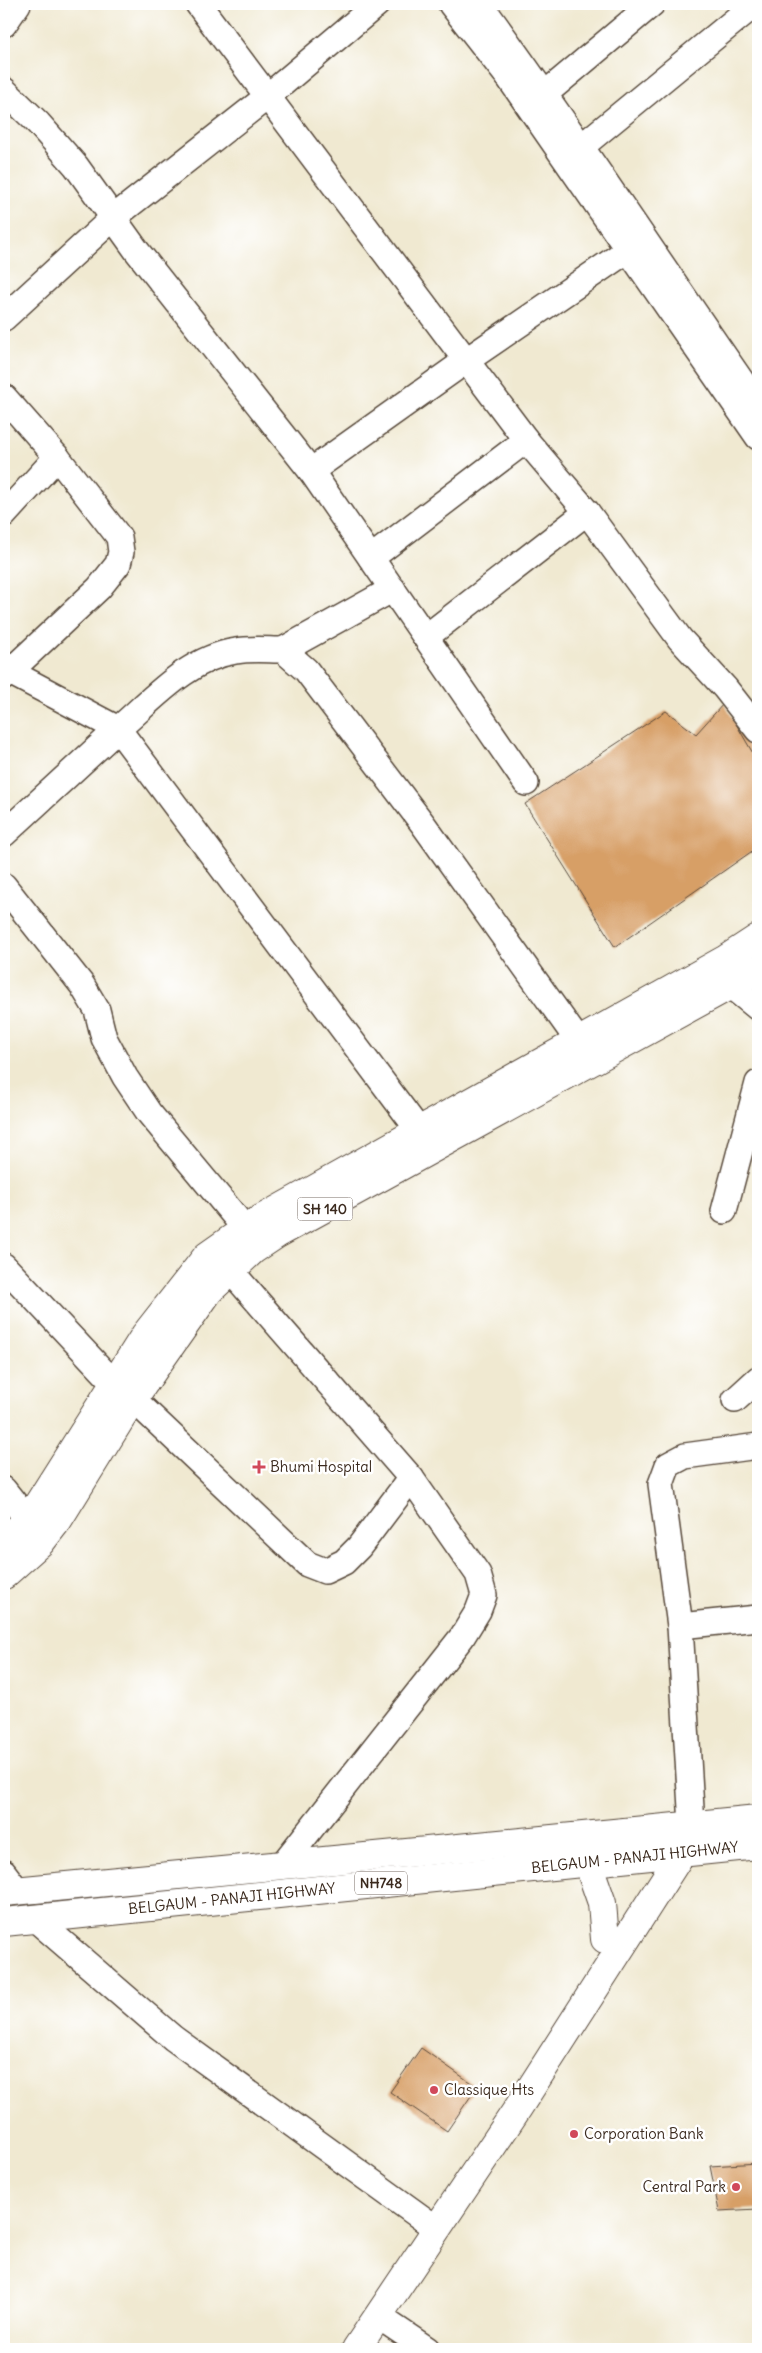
<svg xmlns="http://www.w3.org/2000/svg" width="762" height="2353" font-family="Delius,sans-serif">
  <style>
    .building { fill: #d79f66 }
    .lines { fill: none; stroke-linecap: round; stroke-linejoin: round }
    .minor-casing { stroke: #564739; stroke-width: 28 }
    .major-casing { stroke: #564739; stroke-width: 30 }
    .highway-casing { stroke: #564739; stroke-width: 30 }
    .minor { stroke: #fff; stroke-width: 25 }
    .major { stroke: #fff; stroke-width: 28 }
    .highway { stroke: #fff; stroke-width: 28 }
    .poi-dot { fill: #d1495b; stroke: #fff; stroke-width: 2 }
    .labels { text-anchor: middle; stroke-width: 5; stroke-linejoin: round; paint-order: stroke }
    .shield { fill: #fff; stroke: #766a62; stroke-width: 1 }
    .shield-label { font-size: 14px; font-weight: bold; fill: #3b2a1e }
    .poi-label { font-size: 15px; fill: #3b2a1e; stroke: #fff; text-anchor: start }
    .street-label { font-size: 15px; fill: #3b2a1e; stroke: #fff }
  </style>
  <rect width="100%" height="100%" fill="#fff"/>
  <filter id="ink" filterUnits="userSpaceOnUse"><feTurbulence type="fractalNoise" baseFrequency=".02" numOctaves="2"/><feDisplacementMap in="SourceGraphic" scale="10" xChannelSelector="R" yChannelSelector="G"/><feConvolveMatrix kernelMatrix="1 2 1 2 8 2 1 2 1" color-interpolation-filters="sRGB"/></filter>
  <filter id="wash" filterUnits="userSpaceOnUse"><feTurbulence type="fractalNoise" baseFrequency=".0096" numOctaves="4" result="noise"/><feDisplacementMap in="SourceGraphic" scale="20" xChannelSelector="R" yChannelSelector="G"/><feGaussianBlur stdDeviation="1.12" result="paint"/><feColorMatrix in="noise" values="0 0 0 0 0 0 0 0 0 0 0 0 0 0 0 0 0 1.4 0 .05"/><feComposite in="paint" operator="in"/></filter>
  <g filter="url(#wash)">
    <rect width="100%" height="100%" fill="#f0e9d1"/>
    <g id="blocks">
      <g class="building">
        <polygon points="724,703 758,762 758,847 615,947 525,804 666,711 696,734"/>
        <polygon points="421,2048 477,2087 447,2131 390,2092"/>
        <polygon points="758,2163 758,2209 719,2211 710,2166"/>
      </g>
    </g>
  </g>
  <g filter="url(#ink)">
    <use href="#blocks" fill-opacity="0" stroke="#564739" stroke-width="1"/>
    <g class="lines">
      <defs>
        <g id="minor">
          <polyline points="198,4 526,440 587,512 680,639 725,688 758,730"/>
          <polyline points="451,4 509,78 758,437"/>
          <path d="M 480,4 C 576,135 665,271 758,405"/>
          <polyline points="4,24 18,4"/>
          <polyline points="4,90 38,123 76,166 137,251 311,471 526,783"/>
          <polyline points="546,93 652,4"/>
          <polyline points="570,156 755,4"/>
          <polyline points="4,318 113,218 268,96 377,4"/>
          <polyline points="4,397 57,457 119,537 121,552 118,564 99,588 4,677"/>
          <polyline points="311,471 467,360 628,250"/>
          <polyline points="4,515 57,457"/>
          <polyline points="371,558 526,440"/>
          <polyline points="426,637 587,512"/>
          <polyline points="283,650 393,589"/>
          <path d="M 10,672 L 118,729 C 153,699 188,658 236,651 C 251,648 268,650 283,650 L 306,670 L 423,824 L 579,1042"/>
          <polyline points="4,834 118,729 420,1132"/>
          <polyline points="4,886 82,985 97,1010 104,1038 125,1077 149,1113 258,1244"/>
          <polyline points="731,986 758,1008"/>
          <polyline points="724,1211 758,1083"/>
          <polyline points="4,1266 115,1384"/>
          <polyline points="230,1270 411,1478 478,1574 484,1595 478,1611 462,1637 283,1864"/>
          <polyline points="133,1399 307,1564 325,1571 344,1562 359,1547 411,1478"/>
          <polyline points="735,1400 758,1379"/>
          <polyline points="4,1490 28,1520"/>
          <polyline points="680,1626 758,1618"/>
          <polyline points="692,1825 680,1626 661,1484 668,1465 685,1456 758,1446"/>
          <polyline points="4,1873 17,1890"/>
          <polyline points="34,1918 173,2038 426,2221"/>
          <polyline points="378,2316 427,2349"/>
        </g>
        <g id="major">
          <polyline points="4,1541 28,1520 145,1335 207,1256 254,1223 726,959 758,938"/>
          <polyline points="4,1575 41,1542 58,1520 133,1399 209,1291 253,1250 277,1234 758,970"/>
          <polyline points="588,1863 602,1903 605,1939"/>
          <polyline points="356,2349 518,2108 681,1854 689,1834"/>
        </g>
        <g id="highway">
          <polyline points="4,1892 758,1819"/>
          <path id="s1" d="M 4,1922 L 758,1845"/>
        </g>
      </defs>
      <use href="#minor" class="minor-casing"/>
      <use href="#major" class="major-casing"/>
      <use href="#highway" class="highway-casing"/>
      <use href="#minor" class="minor"/>
      <use href="#major" class="major"/>
      <use href="#highway" class="highway"/>
    </g>
  </g>
  <g class="poi-dot">
    <path d="M256.5 1459.5h5v5h5v5h-5v5h-5v-5h-5v-5h5z"/>
    <circle cx="434" cy="2090" r="5"/>
    <circle cx="574" cy="2134" r="5"/>
    <circle cx="736" cy="2187" r="5"/>
  </g>
  <g class="labels">
    <g class="shield">
      <rect x="297.5" y="1197.5" width="55" height="23" rx="4"/>
      <rect x="355" y="1871.5" width="52" height="23" rx="4"/>
    </g>
    <g class="shield-label">
      <text x="325" y="1214">SH 140</text>
      <text x="381" y="1888">NH748</text>
    </g>
    <g class="poi-label">
      <text x="270" y="1472">Bhumi Hospital</text>
      <text x="444" y="2095">Classique Hts</text>
      <text x="584" y="2139">Corporation Bank</text>
      <text x="726" y="2192" text-anchor="end">Central Park</text>
    </g>
    <g class="street-label">
      <text dy="5" stroke="none"><textPath href="#s1" startOffset="634">BELGAUM - PANAJI HIGHWAY</textPath></text>
      <text dy="5" stroke="none"><textPath href="#s1" startOffset="229">BELGAUM - PANAJI HIGHWAY</textPath></text>
    </g>
  </g>
  <rect width="762" height="2353" fill="none" stroke="#fff" stroke-width="20"/>
</svg>
